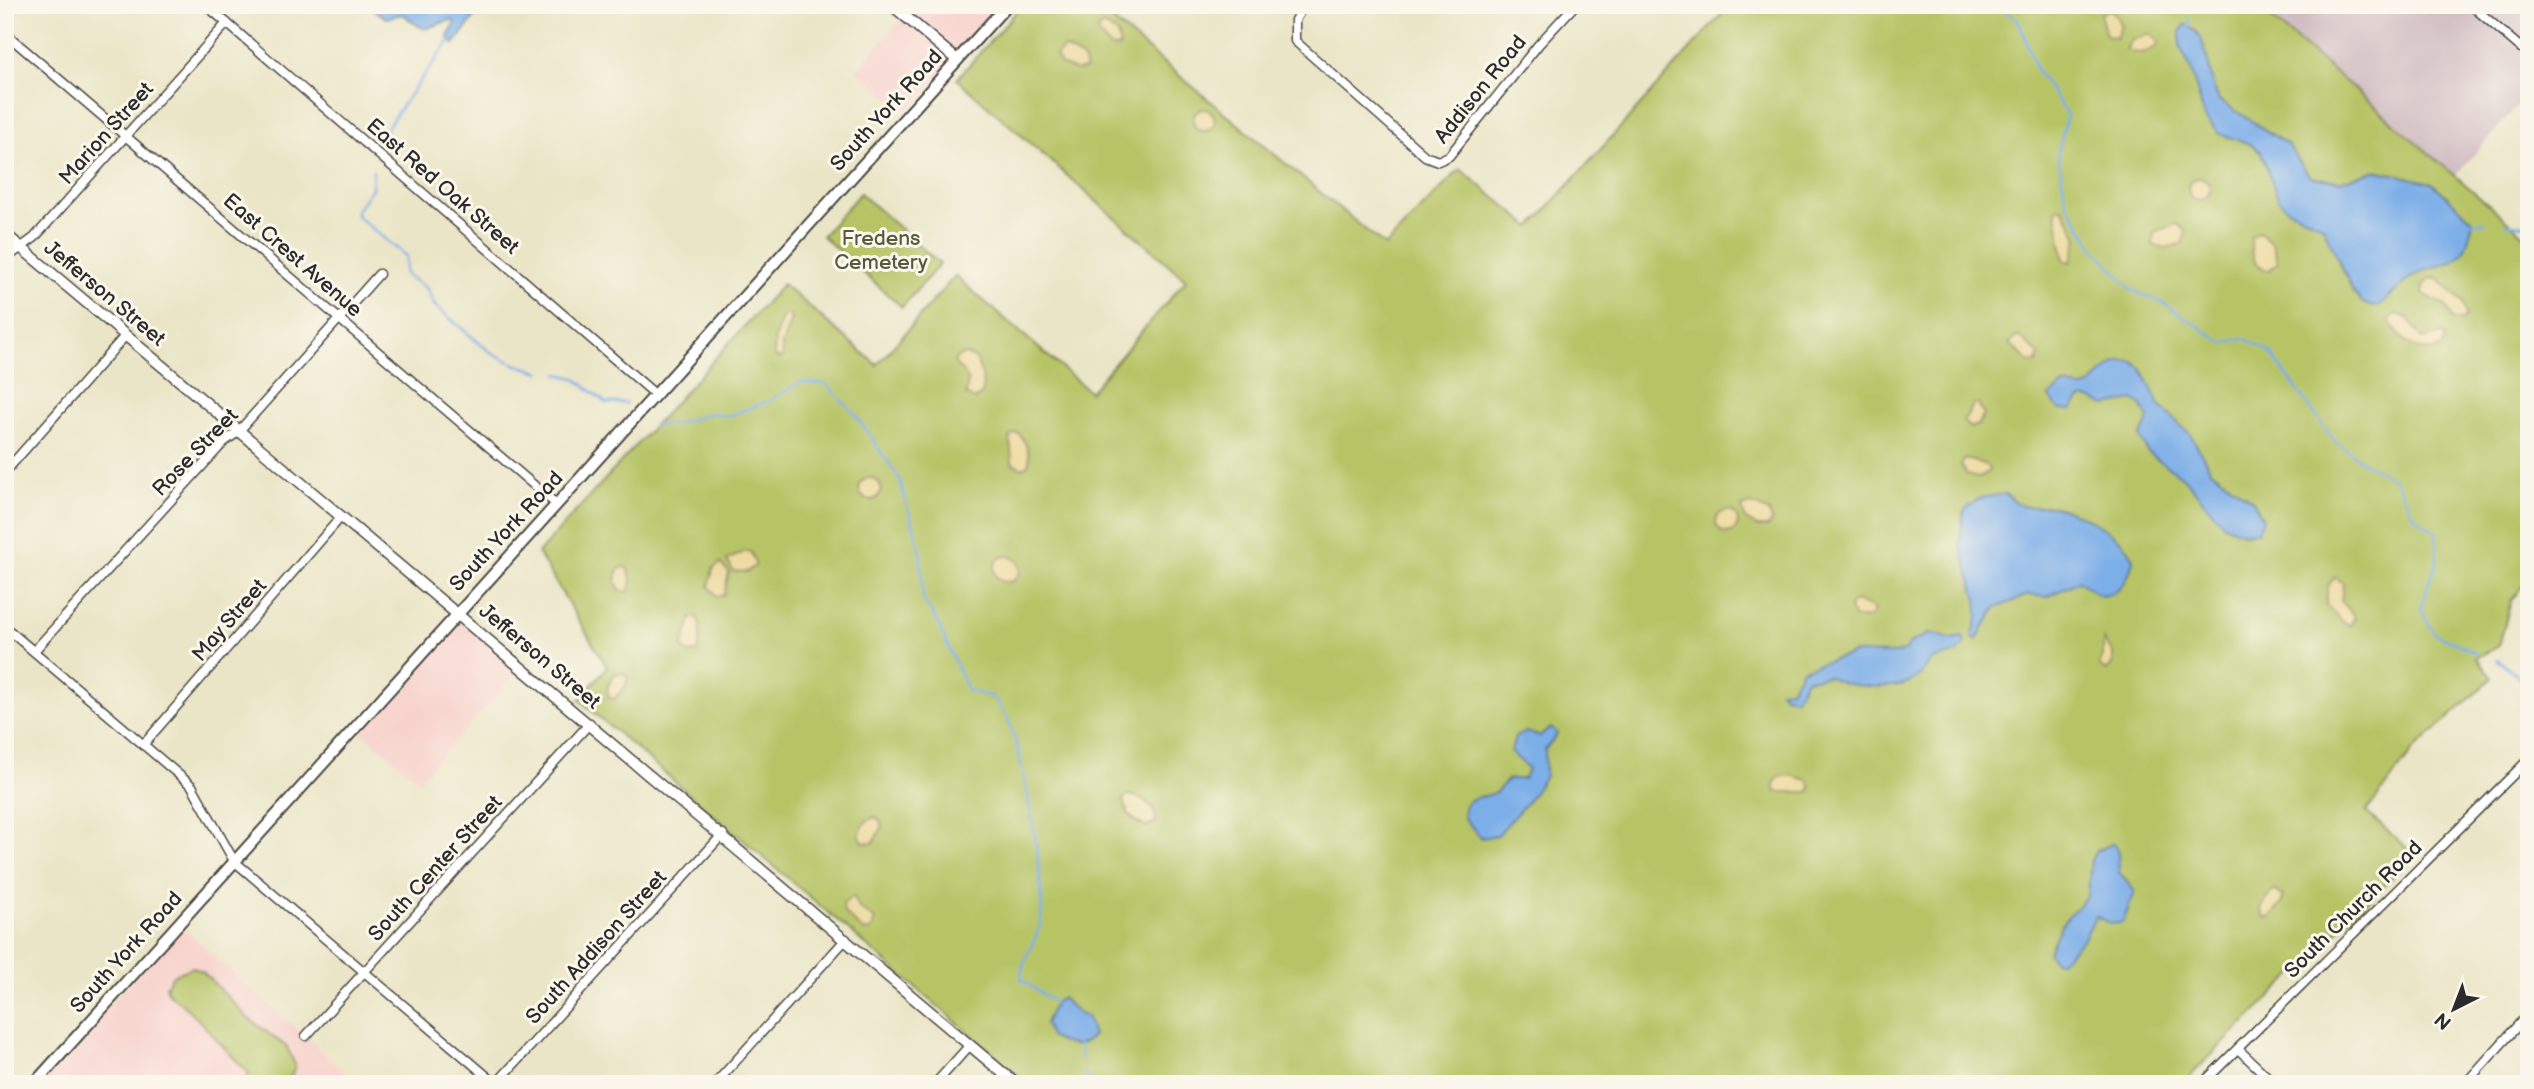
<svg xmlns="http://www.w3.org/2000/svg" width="2534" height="1089" font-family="'Balsamiq Sans',sans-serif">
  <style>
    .built { fill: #f7d0ca }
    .industrial { fill: #d2bec2 }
    .green { fill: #b7c466; stroke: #717848; stroke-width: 2 }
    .sand { fill: #eeda9e; stroke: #8c8264; stroke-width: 2 }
    .water { fill: #7caee8; stroke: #546c8a; stroke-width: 2 }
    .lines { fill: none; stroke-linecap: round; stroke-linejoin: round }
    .stream { stroke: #7caee8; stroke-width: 2.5 }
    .minor-casing { stroke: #484742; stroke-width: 11 }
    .tertiary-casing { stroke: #484742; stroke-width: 13 }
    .secondary-casing { stroke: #484742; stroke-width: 14 }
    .minor { stroke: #fff; stroke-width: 8 }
    .tertiary { stroke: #fff; stroke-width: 10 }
    .secondary { stroke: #fff; stroke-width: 10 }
    .labels { text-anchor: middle; stroke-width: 6; stroke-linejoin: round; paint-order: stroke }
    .street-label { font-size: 21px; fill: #2b2b2b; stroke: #fbf7ec }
    .park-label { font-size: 21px; fill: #55593d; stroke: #fbf7ec }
  </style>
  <rect width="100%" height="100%" fill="#fbf7ec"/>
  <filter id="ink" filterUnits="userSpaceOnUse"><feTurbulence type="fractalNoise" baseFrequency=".0143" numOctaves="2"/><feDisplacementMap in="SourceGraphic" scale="14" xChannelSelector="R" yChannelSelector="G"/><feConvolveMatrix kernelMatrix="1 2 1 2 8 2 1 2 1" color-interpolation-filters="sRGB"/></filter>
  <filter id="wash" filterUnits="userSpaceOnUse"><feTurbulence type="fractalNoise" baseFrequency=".00686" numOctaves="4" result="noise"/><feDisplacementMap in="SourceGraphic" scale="28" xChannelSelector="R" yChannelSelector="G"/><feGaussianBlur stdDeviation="1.57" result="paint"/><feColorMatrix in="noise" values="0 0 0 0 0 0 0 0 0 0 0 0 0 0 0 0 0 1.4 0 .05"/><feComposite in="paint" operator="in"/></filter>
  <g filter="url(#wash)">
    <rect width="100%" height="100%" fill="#ebe5c7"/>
    <g class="built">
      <polygon points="895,5 1004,5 957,57"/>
      <polygon points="903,17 954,60 907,112 856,70"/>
      <polygon points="457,617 521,669 419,780 357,728"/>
      <polygon points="180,926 358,1084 38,1084"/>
    </g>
    <polygon class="industrial" points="2256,5 2529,5 2529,93 2455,176"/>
    <g class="green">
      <polygon points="1022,5 1094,5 1385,246 1460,169 1531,227 1730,5 2256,5 2529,239 2529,577 2511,601 2499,646 2476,658 2492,678 2413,751 2366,812 2415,855 2182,1084 1029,1084 579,700 607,667 538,553 783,284 877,365 955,276 1090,392 1186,280 957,79"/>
      <polygon points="860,193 940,264 902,307 822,236"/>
      <path d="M 192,967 L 203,972 L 248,1018 L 287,1047 L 295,1065 L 293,1073 L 283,1084 L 248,1084 L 248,1072 C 225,1051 207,1026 183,1005 C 176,999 168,997 166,986 L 172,976 Z"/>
    </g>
    <g class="sand">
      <polygon points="2109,10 2114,12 2121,26 2116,38 2106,35 2100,14"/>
      <polygon points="1103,25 1117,33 1120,47 1111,48 1098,34 1098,29"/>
      <path d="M 2149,34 L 2159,42 C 2154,53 2136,56 2126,49 L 2132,40 Z"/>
      <polygon points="1064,48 1083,58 1086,69 1075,71 1061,64 1056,56"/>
      <circle cx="1204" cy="120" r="11"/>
      <circle cx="2199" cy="189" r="11"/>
      <polygon points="2063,208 2078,237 2071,262 2064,260 2056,213 2057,209"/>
      <polygon points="2177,224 2186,231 2183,243 2167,248 2153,245 2154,232"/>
      <path d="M 2260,232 L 2272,244 L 2278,262 L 2269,271 C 2250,263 2251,255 2251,237 Z"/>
      <polygon points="2432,278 2439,280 2463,302 2466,316 2462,320 2453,320 2445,305 2423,294 2423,285"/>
      <path d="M 2395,314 L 2407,317 L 2423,339 L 2441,334 L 2445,336 L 2442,347 C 2421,359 2399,339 2389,320 Z"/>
      <polygon points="783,315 789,315 791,319 782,345 783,357 779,359 774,355 775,337"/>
      <polygon points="2018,336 2039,354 2037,363 2029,362 2009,343"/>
      <path d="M 966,354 L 976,359 L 982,375 L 983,392 L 975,400 L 966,395 C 970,370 967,380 954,362 L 957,357 Z"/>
      <polygon points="1974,404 1978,404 1984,415 1978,425 1970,428 1963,421"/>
      <path d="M 1017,433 C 1025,438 1032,457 1028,465 L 1022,468 L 1012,463 L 1010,436 Z"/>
      <polygon points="1965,459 1987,465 1989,471 1979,478 1967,475 1961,465"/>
      <circle cx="870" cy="489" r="11"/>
      <polygon points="1752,504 1769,512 1772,520 1768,527 1757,527 1745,519 1742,507"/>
      <circle cx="1727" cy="522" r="11"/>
      <polygon points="746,551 751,552 756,565 747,572 733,571 727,560"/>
      <circle cx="1007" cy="569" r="13"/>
      <polygon points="720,563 729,572 724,595 717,596 709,586 713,569"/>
      <polygon points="623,567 628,568 632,583 628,592 620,590 616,582 618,570"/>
      <polygon points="2335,577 2343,583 2341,602 2355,617 2350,625 2344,623 2326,605 2328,586"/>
      <path d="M 1856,601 L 1874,609 C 1871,620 1866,619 1855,618 L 1850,609 L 1851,603 Z"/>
      <path d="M 692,617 L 697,617 C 703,627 699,641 698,652 L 689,653 L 682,647 Z"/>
      <polygon points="2103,640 2113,653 2113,663 2107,671 2099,666 2103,656"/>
      <polygon points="622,673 628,677 625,687 614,699 609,698 607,688 614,674"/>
      <polygon points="1790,775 1808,780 1811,788 1808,792 1776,792 1774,785 1778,777"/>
      <path d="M 1129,795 C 1144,798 1157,806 1156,822 L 1146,827 C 1133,821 1125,813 1123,799 Z"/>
      <polygon points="874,817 880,820 882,828 873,843 863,842 859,835 864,823"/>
      <polygon points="2274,890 2283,896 2282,903 2270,918 2264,917 2261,908"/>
      <polygon points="853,896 859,908 875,920 871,930 864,931 844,913 843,904"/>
    </g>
    <g class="water">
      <path d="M 367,5 L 484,5 L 454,44 L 448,37 L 455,24 L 453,20 C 421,26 432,38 403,14 L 386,18 Z"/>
      <path d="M 2186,24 C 2212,37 2206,78 2219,100 L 2288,145 L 2310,177 L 2341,181 L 2376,170 L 2432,183 L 2473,220 C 2462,276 2453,254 2412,277 C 2400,285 2391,298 2379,305 L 2374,307 L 2363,303 L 2353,292 L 2323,226 L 2288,209 L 2278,199 L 2261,152 L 2250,144 L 2219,134 L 2205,118 L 2190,67 L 2180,47 L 2180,32 Z"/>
      <path d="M 2120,361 L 2134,362 L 2142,369 L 2160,406 L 2191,435 L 2210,469 L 2253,501 L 2263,519 L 2258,531 L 2243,533 L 2224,525 L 2183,477 L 2148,453 L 2140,437 L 2149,419 L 2141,405 L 2133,400 L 2106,405 C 2091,400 2082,391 2071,410 L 2059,410 L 2049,396 L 2064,385 C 2070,385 2075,388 2082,388 C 2096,386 2102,368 2120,361 Z"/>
      <path d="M 2004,494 C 2011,497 2015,504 2023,506 C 2031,509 2041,505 2050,506 C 2073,509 2127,535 2133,559 C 2129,578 2122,595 2100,596 L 2079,581 L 2047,597 L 2028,595 L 1996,608 L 1976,640 L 1972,637 L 1978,617 L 1977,600 L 1960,544 L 1963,515 L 1966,508 L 1980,498 Z"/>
      <path d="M 1931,633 L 1950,639 L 1963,637 L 1965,645 L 1955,654 L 1931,660 C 1926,668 1921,676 1912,681 C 1892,690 1845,688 1828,676 L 1806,679 L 1796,698 L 1784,696 L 1780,690 L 1791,689 L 1802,669 L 1855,653 L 1895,654 L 1906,650 L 1911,642 Z"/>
      <path d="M 1551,728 L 1558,733 L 1545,750 L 1545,776 L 1531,797 L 1498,835 L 1481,838 L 1464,818 C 1460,793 1485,799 1496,792 C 1500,789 1504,783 1508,779 L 1524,779 L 1528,768 L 1511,752 L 1515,737 L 1526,732 L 1540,736 Z"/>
      <path d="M 2114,843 L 2118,849 L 2119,872 L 2135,892 L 2123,922 C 2111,926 2107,922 2096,916 L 2083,940 L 2060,961 L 2055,961 L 2048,953 L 2062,923 L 2088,895 L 2091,860 L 2096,851 Z"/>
      <path d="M 1062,998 L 1079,1014 L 1087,1016 L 1093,1035 C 1079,1051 1067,1045 1050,1037 L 1045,1023 L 1055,1003 Z"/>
    </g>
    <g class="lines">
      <g class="stream">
        <polyline points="1999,5 2020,23 2036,69 2067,114 2058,154 2066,202 2092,245 2132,290 2165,304 2224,343 2244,338 2269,351 2333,439 2364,463 2395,479 2414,516 2436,532 2437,562 2420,608 2434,633 2477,653"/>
        <polyline points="2189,28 2190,20"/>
        <path d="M 381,137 C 403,102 428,71 452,38"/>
        <polyline points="373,171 372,188 356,211 358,217 406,256 405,274 427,289 434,305 489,351 512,363 540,372"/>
        <polyline points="2472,222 2486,223"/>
        <polyline points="2506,224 2529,225"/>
        <polyline points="558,374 575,378 606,403 626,403"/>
        <path d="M 653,425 L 675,424 L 711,413 L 728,416 L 769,401 L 800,382 L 826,384 L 855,414 L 899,478 L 920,548 L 923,600 L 936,619 L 967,690 L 993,697 C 999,706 1006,714 1010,724 C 1024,765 1045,877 1041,919 C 1039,940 1021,956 1021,979 L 1055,1003"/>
        <polyline points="2497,659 2516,674 2529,691"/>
        <polyline points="1079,1045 1082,1060"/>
        <polyline points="1084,1073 1094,1084"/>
      </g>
    </g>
  </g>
  <g filter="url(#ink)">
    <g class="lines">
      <defs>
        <g id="minor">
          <polyline points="206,5 656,395"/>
          <polyline points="1304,5 1295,20 1295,41 1425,156 1438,161 1449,156 1539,44 1575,5"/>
          <polyline points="2471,5 2521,48 2529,50"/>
          <polyline points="5,33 557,505"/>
          <polyline points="5,259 34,238 227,23"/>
          <polyline points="5,472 125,336"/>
          <polyline points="5,627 192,786 234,861 496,1084"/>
          <polyline points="34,651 224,442 239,431 379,274"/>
          <polyline points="143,745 340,518"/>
          <polyline points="306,1036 590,723"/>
          <polyline points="2238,1049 2275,1084"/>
          <polyline points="496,1084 723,834"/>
          <polyline points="715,1084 846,939"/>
          <polyline points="935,1084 970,1045"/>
          <polyline points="2202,1084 2529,759"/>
          <polyline points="2465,1084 2529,1013"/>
        </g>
        <g id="tertiary">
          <polyline points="892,5 957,60"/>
          <path d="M 5,234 C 341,519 680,799 1016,1084"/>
        </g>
        <polyline id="secondary" points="34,1084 1007,5"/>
      </defs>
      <use href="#minor" class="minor-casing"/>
      <use href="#tertiary" class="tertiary-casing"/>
      <use href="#secondary" class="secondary-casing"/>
      <use href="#minor" class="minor"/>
      <use href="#tertiary" class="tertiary"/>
      <use href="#secondary" class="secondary"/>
    </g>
  </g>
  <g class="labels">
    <g class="street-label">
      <text transform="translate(1480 89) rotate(-51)" y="7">Addison Road</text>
      <text transform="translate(886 110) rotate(-48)" y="7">South York Road</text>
      <text transform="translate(106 133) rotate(-48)" y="7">Marion Street</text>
      <text transform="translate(443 186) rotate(41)" y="7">East Red Oak Street</text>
      <text transform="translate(293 255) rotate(41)" y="7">East Crest Avenue</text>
      <text transform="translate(105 293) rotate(40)" y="7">Jefferson Street</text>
      <text transform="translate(195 452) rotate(-46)" y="7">Rose Street</text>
      <text transform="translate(506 531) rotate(-47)" y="7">South York Road</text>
      <text transform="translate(229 620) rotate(-49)" y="7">May Street</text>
      <text transform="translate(540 656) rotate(40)" y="7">Jefferson Street</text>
      <text transform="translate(435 868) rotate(-48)" y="7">South Center Street</text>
      <text transform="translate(2353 909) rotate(-45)" y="7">South Church Road</text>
      <text transform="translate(596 947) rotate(-48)" y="7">South Addison Street</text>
      <text transform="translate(126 952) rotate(-48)" y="7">South York Road</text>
    </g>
    <g class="park-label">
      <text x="881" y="245">Fredens<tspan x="881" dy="24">Cemetery</tspan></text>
    </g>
  </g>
  <rect width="2534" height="1089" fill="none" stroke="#fbf7ec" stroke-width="28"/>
  <g transform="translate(2454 1009) rotate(222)" stroke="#fbf7ec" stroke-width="5" paint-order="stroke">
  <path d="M0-5L12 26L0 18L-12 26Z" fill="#2b2b2b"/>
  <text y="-10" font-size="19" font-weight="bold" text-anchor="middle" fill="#2b2b2b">N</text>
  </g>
</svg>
